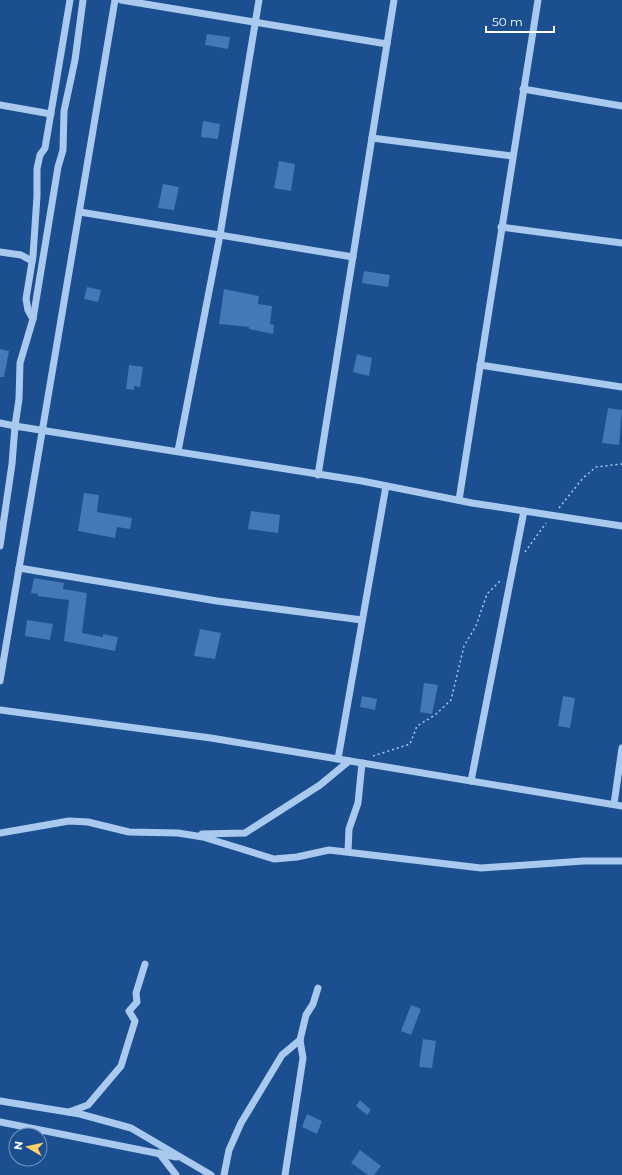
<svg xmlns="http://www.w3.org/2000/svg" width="622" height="1175" font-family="Montserrat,sans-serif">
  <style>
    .building { fill: #4478b7 }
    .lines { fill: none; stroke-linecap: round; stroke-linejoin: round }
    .path { stroke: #a9c9ee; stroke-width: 1.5; stroke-dasharray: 2 3; stroke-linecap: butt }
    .minor { stroke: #a9c9ee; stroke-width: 7 }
  </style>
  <rect width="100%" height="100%" fill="#1b4f8f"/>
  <g class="building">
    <polygon points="207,34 230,37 228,49 205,45"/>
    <polygon points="203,121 220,124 218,139 201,137"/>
    <polygon points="279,161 295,164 291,191 274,188"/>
    <polygon points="163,184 179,187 174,210 158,208"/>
    <polygon points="364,271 390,275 388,287 362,283"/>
    <polygon points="87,287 101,290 98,302 84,299"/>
    <polygon points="224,289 259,296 258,304 272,306 270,324 274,325 273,334 249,329 249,327 219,324"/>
    <polygon points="0,349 9,351 4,377 0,377"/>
    <polygon points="357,354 372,358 369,376 353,372"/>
    <polygon points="129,365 143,367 140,387 134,386 134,390 126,389"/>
    <polygon points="608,408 622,410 619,445 602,443"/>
    <polygon points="84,493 99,495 97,512 132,518 130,529 117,527 115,538 78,531"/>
    <polygon points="251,511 280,515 278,533 248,529"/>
    <polygon points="34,578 64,583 63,589 87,593 82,633 103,637 103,634 118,637 115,651 64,641 69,600 38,596 38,594 31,593"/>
    <polygon points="27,620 53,624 50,640 25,636"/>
    <polygon points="200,629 221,633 215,659 194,656"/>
    <polygon points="424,683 438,685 432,714 420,712"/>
    <polygon points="362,696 377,699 375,710 360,707"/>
    <polygon points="563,696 575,698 570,728 558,726"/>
    <polygon points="411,1005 421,1009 411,1035 401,1031"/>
    <polygon points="423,1039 436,1041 432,1068 419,1067"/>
    <polygon points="360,1100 371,1110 367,1115 356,1106"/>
    <polygon points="307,1114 322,1121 317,1134 302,1127"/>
    <polygon points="360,1150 381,1166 374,1175 368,1175 351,1163"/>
  </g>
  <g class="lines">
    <g class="path">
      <polyline points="559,508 583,478 596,467 622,464"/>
      <polyline points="525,552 546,523"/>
      <polyline points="373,756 410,744 417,726 435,715 451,700 464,646 476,626 487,594 502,579"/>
    </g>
    <g class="minor">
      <polyline points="121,0 387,44"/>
      <polyline points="523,89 622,106"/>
      <polyline points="0,105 51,114"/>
      <polyline points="372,138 512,156"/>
      <polyline points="80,212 353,257"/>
      <polyline points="501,227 622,243"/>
      <polyline points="0,252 21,255 32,261"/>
      <polyline points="33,319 58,167 63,150 64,111 75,60 83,0"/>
      <polyline points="480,365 622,387"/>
      <polyline points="0,423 15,426 19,399 20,363 33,319 28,310 26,299 33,256 37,196 37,169 40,155 45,148 70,0"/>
      <polyline points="178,451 220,235 259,0"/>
      <polyline points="318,475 394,0"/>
      <polyline points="459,500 538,0"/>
      <polyline points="0,546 12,464 15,426 362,481 472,503 622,526"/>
      <polyline points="19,568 217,601 362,620"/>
      <polyline points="0,681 115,0"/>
      <polyline points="0,710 211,738 622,806"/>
      <polyline points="338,759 386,486"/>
      <polyline points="471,781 524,511"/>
      <polyline points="614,804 622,748"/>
      <polyline points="0,833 69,821 88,822 129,832 178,833 203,837 274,859 297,857 329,850 481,868 584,861 622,861"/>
      <polyline points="202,834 245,833 320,785 349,761"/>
      <polyline points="348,851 349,829 358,803 362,763"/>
      <polyline points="0,1101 80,1114 131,1128 211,1175"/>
      <polyline points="69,1112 88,1105 121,1066 135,1021 129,1011 137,1002 136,993 145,964"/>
      <polyline points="0,1122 176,1157"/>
      <polyline points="159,1153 176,1175"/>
      <polyline points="224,1175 229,1150 241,1123 282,1055 300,1040 306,1015 313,1004 318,988"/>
      <polyline points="285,1175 303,1058 300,1040"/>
    </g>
  </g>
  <g transform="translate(28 1147) rotate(279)"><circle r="19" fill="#1b4f8f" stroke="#7695bc"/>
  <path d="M0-3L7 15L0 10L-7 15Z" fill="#ffd166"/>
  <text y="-6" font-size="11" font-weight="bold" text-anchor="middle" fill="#ffffff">N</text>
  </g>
  <path d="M486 26v6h68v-6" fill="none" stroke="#ffffff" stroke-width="2"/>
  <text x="492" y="26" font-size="12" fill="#ffffff" stroke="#1b4f8f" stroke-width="3" paint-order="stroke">50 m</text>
</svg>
